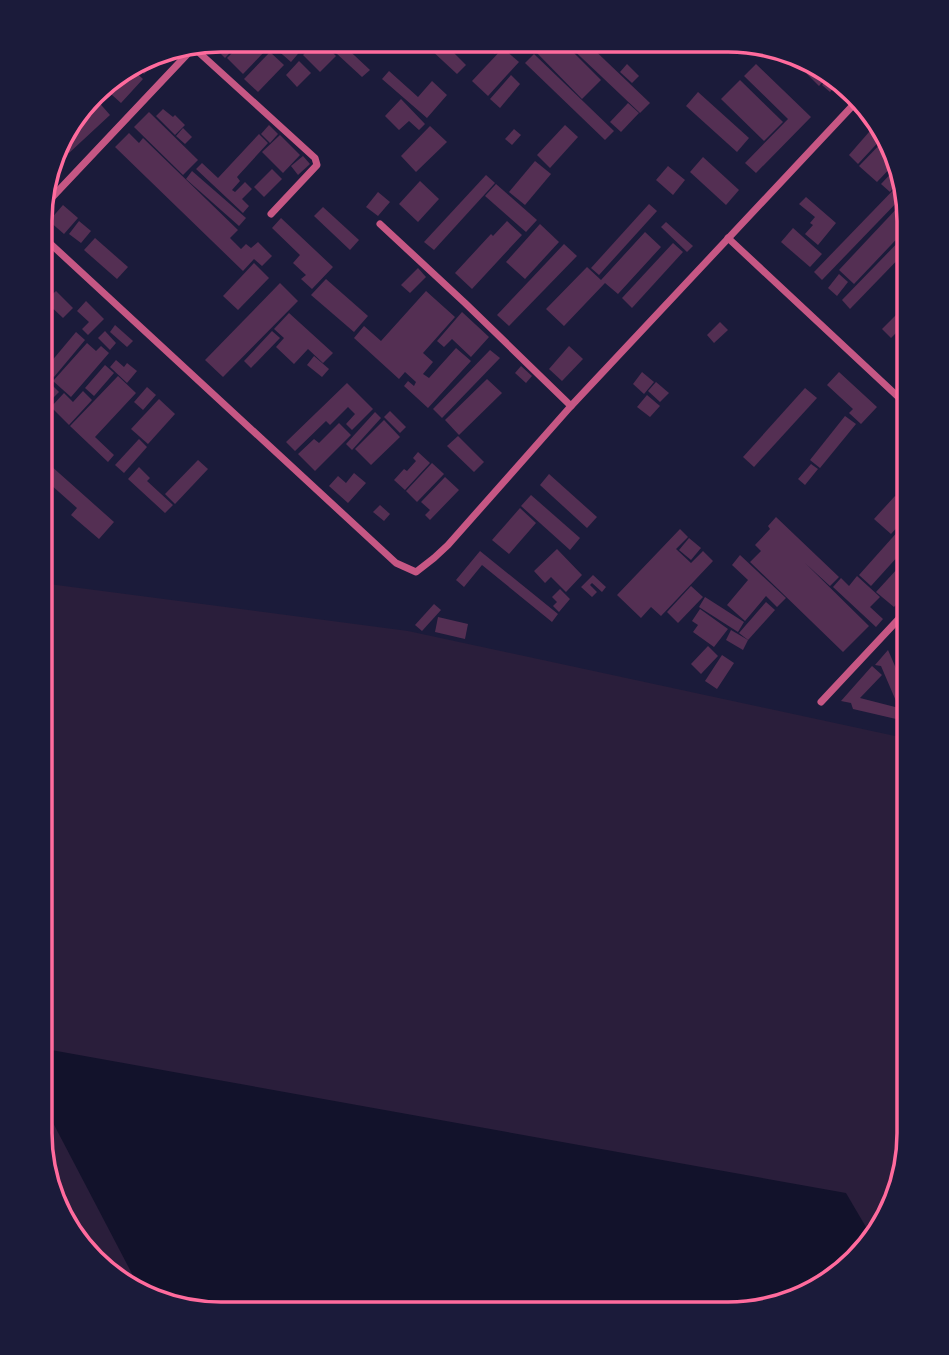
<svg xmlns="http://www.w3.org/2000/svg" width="949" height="1355" font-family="Roboto,sans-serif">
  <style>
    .green { fill: #2a1e3b }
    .water { fill: #12122b }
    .building { fill: #542f53 }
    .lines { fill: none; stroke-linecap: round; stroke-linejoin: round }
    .minor { stroke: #c65784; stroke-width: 7 }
    .rim { fill: none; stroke: #ff6b9d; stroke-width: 3.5 }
  </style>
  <rect width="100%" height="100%" fill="#1b1b3a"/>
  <polygon class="green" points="41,583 408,631 909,739 908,1146 878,1235 807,1296 728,1315 198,1313 111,1278 59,1213 40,1134"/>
  <polygon class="water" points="40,1048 846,1193 873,1239 807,1296 728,1315 198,1313 140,1289 40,1098"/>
  <g class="building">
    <polygon points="242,40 225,58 213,46 218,41"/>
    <polygon points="245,40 260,40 268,48 243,74 227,58"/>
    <polygon points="282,40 308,41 309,41 291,62 275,48"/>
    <polygon points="317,41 321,41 336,56 320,72 303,55"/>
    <polygon points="323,41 339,41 370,70 362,77"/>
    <polygon points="436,41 442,41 466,65 457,74 429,48"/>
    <polygon points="492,41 516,41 521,45 514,53 503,44 495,54 487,47"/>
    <polygon points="546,41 562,41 601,80 582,99 536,52"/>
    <polygon points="564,41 585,41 650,103 640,113"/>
    <polygon points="503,48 519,62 488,96 472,81"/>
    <polygon points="160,52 163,55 144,74 136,66"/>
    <polygon points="270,52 284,65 258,92 244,79"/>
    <polygon points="534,54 614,131 605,140 525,63"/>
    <polygon points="791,58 826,73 829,75 819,86"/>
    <polygon points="299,61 311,73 297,87 286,75"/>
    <polygon points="627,64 639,76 632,83 620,72"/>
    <polygon points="756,64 811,117 756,173 745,163 788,119 744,76"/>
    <polygon points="131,68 143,79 121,103 102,86 112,79 117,83"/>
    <polygon points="389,71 418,97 432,81 447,95 427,118 382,79"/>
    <polygon points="511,75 520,84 500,108 490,99"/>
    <polygon points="830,76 838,83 830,92 822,85"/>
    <polygon points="740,80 783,122 764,141 721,99"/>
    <polygon points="698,92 749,138 737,152 686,106"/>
    <polygon points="96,99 110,115 69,153 60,143 62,138 68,132 66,129 74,119"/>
    <polygon points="401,99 425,124 419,130 409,121 399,130 385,116"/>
    <polygon points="628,103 639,113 621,132 610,122"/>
    <polygon points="163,109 173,117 175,115 185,125 175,135 156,116"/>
    <polygon points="149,112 198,160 183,175 134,127"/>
    <polygon points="876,124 885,135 858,164 849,155"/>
    <polygon points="269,125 278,134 270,143 261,134"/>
    <polygon points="565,125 578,137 550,168 537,155"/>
    <polygon points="430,126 447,142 416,172 401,156"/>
    <polygon points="183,128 192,137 185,144 176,136"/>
    <polygon points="514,129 521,135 512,145 505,139"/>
    <polygon points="129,133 139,143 143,138 238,230 230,238 241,249 246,244 251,248 258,242 272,256 262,266 254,259 243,271 115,147"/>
    <polygon points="259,134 268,143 237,177 240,181 232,190 235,192 245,182 252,189 242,199 249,206 243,213 196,169 202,163 218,178"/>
    <polygon points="280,135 300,155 283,173 262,152"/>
    <polygon points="887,137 890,142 895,163 877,182 859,166"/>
    <polygon points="303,156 310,164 298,175 291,166"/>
    <polygon points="703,157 739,190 726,205 690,172"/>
    <polygon points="535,161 551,174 525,205 509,192"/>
    <polygon points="668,166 685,180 673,195 656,180"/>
    <polygon points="896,168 899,181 890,192 881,184"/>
    <polygon points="272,169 282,179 264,197 254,187"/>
    <polygon points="192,171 246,218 239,226 186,179"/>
    <polygon points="486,175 495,183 434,250 424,242"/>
    <polygon points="420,181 439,199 418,222 399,204"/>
    <polygon points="900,183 903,196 822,280 814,272"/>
    <polygon points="496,184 537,220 526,232 485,196"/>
    <polygon points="378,192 390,202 378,216 366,207"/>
    <polygon points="806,197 836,223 818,245 805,234 813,225 810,223 815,217 799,204"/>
    <polygon points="649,204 657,211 599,275 591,268"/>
    <polygon points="63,205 78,218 64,234 49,221"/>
    <polygon points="900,205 906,211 909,226 854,284 839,270"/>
    <polygon points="323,207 359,240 350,250 314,216"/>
    <polygon points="281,218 333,267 312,289 301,279 306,275 293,263 300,255 272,228"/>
    <polygon points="79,221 91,231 81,243 69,234"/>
    <polygon points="507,221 522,235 472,289 455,273 491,234 493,236"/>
    <polygon points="666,222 693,246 687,252 661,227"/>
    <polygon points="540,224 559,242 525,279 506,262"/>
    <polygon points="793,228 822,254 810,267 781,242"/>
    <polygon points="909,231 909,248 850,309 842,300"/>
    <polygon points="645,232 661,247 618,294 605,283 564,326 546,309 587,267 601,280"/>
    <polygon points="95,238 128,267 117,279 84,250"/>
    <polygon points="673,243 683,252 632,308 622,298"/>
    <polygon points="564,244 577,256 509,326 497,315"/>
    <polygon points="254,263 269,278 238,310 223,296"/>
    <polygon points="418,268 426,277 410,293 401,285"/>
    <polygon points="839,274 848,282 837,296 828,288"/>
    <polygon points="326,279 368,316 354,332 311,295"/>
    <polygon points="280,283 298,301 223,377 205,360"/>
    <polygon points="56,291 73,308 63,318 45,301"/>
    <polygon points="426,291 455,317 423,353 433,362 423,374 429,378 456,348 471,361 428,408 404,386 408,381 414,386 416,382 405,372 399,379 354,338 364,326 381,341"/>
    <polygon points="86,301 104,319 88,335 82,329 89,322 77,311"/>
    <polygon points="909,302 909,320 891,338 882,329"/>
    <polygon points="462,312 489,337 471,357 452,339 444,347 437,341"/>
    <polygon points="289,313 333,353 323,363 308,349 294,364 276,347 284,338 274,329"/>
    <polygon points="720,322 728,330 714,343 707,335"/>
    <polygon points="115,325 133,341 127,347 110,332"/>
    <polygon points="105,331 116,343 110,350 98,338"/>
    <polygon points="272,331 280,338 251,368 244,361"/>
    <polygon points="76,332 85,340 54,377 45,369"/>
    <polygon points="87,343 96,351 101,346 109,353 71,397 53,381"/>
    <polygon points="569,346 583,359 562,381 549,369"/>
    <polygon points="490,350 500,358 442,418 433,409"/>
    <polygon points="314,356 329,369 322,377 307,365"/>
    <polygon points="116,360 124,367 127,363 137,371 127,383 110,367"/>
    <polygon points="105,365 114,373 94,396 85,388"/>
    <polygon points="521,366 532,376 526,383 515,373"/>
    <polygon points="642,372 654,382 644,394 633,384"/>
    <polygon points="839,372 877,407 861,424 849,413 853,409 827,385"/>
    <polygon points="118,376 136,393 95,437 114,455 108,462 70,426"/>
    <polygon points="487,379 502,393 459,435 445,420"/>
    <polygon points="656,382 669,393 660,402 648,391"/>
    <polygon points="50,383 59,392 47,404 42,398 42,392"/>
    <polygon points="347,383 373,409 352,430 346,424 355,414 348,407 330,425 326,421 295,451 286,442"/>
    <polygon points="147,387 156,395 143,410 134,402"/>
    <polygon points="805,388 817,398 754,467 743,457"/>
    <polygon points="83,391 92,400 69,425 51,407 64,393 73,402"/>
    <polygon points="647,395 660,406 650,417 637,407"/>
    <polygon points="159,399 175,414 148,444 131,429"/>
    <polygon points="390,411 406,427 400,433 384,417"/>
    <polygon points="375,412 381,418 352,450 346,444"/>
    <polygon points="845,416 856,424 820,468 810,460"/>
    <polygon points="384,420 400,437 371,465 355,449"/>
    <polygon points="339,423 351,435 315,471 298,454 314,439 319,443"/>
    <polygon points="458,436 484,462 474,472 447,446"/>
    <polygon points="139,439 147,447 124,473 115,465"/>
    <polygon points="418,452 430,463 405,490 394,480 404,469 407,471 416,461 413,458"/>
    <polygon points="41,457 114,522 99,539 71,515 77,508 41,476"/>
    <polygon points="198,460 208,469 175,504 165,494"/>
    <polygon points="432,463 444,474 417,502 406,491"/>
    <polygon points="811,464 818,469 805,485 798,479"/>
    <polygon points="139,467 150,478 147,481 173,505 165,513 128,479"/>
    <polygon points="354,473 366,483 348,503 329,486 338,476 346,483"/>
    <polygon points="549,474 597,517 587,528 540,485"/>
    <polygon points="445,477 459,490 430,520 425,515 430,510 421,502"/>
    <polygon points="531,495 580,538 570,550 521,506"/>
    <polygon points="895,496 909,508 909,514 891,534 874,519"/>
    <polygon points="380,505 390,514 384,521 373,512"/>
    <polygon points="520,508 536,523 509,554 492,540"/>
    <polygon points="776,517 839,577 830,586 805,563 869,626 843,652 750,562 761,551 755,545 770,529 768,526"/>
    <polygon points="680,529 688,537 676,549 691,563 703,551 713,561 661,616 651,607 641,618 617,595"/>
    <polygon points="900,529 909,537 909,544 871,586 859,575"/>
    <polygon points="689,538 701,548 691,560 679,550"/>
    <polygon points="557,549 582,575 566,592 551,577 545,583 534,571"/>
    <polygon points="480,551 558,614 552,622 482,565 464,587 456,580"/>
    <polygon points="740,555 786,598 777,607 766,596 745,621 727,605 748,580 732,565"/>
    <polygon points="898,568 909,577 909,590 894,607 876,592"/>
    <polygon points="593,575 606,587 602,592 592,583 590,585 597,592 592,597 581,587"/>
    <polygon points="857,576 880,597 870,607 883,619 876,627 833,587 841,578 849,586"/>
    <polygon points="691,586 703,597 678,623 667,612"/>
    <polygon points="560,589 570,599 559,612 553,606 557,602 552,597"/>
    <polygon points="705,597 744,622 738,632 699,607"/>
    <polygon points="766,602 775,610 748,640 739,633"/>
    <polygon points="434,604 441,610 422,631 415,625"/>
    <polygon points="700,609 728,629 714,647 693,632 698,625 692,621"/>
    <polygon points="438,617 468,624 465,639 435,632"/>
    <polygon points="731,630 748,640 743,650 726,640"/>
    <polygon points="708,646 718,656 701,674 691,664"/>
    <polygon points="888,650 909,698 909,722 853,709 851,703 841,701 872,666 882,675 860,698 899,708 881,666 875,665"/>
    <polygon points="722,655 734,663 717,689 705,681"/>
  </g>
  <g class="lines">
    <g class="minor">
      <polyline points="194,48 315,158 317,165 271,214"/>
      <polyline points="42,208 195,46"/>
      <polyline points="380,224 465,303 571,406"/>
      <polyline points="42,236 396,563 416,572 434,558 448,545 571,406 857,101"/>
      <polyline points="728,238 909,407"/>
      <polyline points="821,702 909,608"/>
      <polyline points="41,861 49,862"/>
    </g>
  </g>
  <path d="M0 0H949V1355H0ZM221 52H728A169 169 0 0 1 897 221V1133A169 169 0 0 1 728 1302H221A169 169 0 0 1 52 1133V221A169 169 0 0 1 221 52Z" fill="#1b1b3a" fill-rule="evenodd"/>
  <path class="rim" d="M221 52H728A169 169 0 0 1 897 221V1133A169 169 0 0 1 728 1302H221A169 169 0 0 1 52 1133V221A169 169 0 0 1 221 52Z"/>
</svg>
